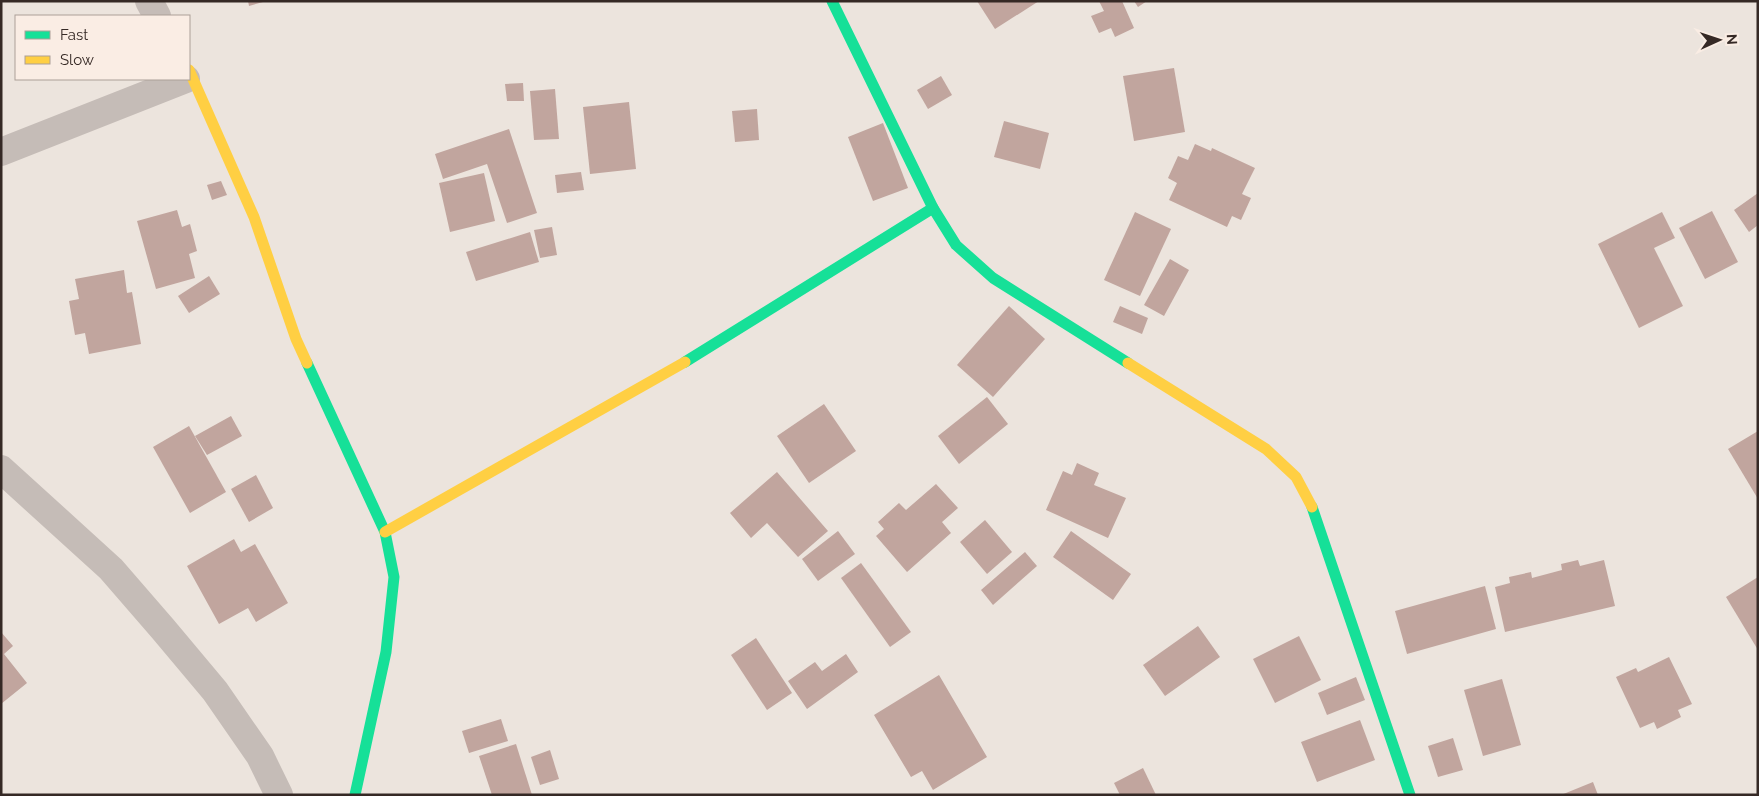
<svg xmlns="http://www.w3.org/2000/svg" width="1759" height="796" font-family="Raleway,sans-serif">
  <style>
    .building { fill: #c1a59e }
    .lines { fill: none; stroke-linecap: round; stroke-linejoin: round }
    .street { stroke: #c5bcb7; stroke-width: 28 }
    .fast { stroke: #16e098; stroke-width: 11 }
    .slow { stroke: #ffcf43; stroke-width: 11 }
  </style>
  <rect width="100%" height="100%" fill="#ece4dd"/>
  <g class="building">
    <polygon points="248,1 263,1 263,2 249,6"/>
    <polygon points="977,1 1039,1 995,29"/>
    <polygon points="1099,1 1122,1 1134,28 1115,37 1111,28 1099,33 1091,16 1104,11"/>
    <polygon points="1134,1 1147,1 1138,7"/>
    <polygon points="1174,68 1185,132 1134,141 1123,76"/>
    <polygon points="941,76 952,95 928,109 917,90"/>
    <polygon points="523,83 524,101 507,101 505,84"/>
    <polygon points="555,89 559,139 534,140 530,91"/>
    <polygon points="629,102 636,169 590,174 583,107"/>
    <polygon points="757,109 759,140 735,142 732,111"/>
    <polygon points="1004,121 1049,133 1040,169 994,157"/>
    <polygon points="883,123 908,188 873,201 848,137"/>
    <polygon points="509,129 537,213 507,223 487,164 443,179 435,154"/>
    <polygon points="1195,144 1211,151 1212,148 1255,168 1242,194 1251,198 1241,220 1232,216 1227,227 1169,200 1177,183 1168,178 1178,156 1188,160"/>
    <polygon points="581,172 584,190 557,193 555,175"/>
    <polygon points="484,173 495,221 450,232 439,183"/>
    <polygon points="221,181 227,195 212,200 207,185"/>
    <polygon points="1758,193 1758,225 1749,232 1734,210"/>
    <polygon points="177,210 182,227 190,224 197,251 189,254 195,278 156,289 137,221"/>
    <polygon points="1712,211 1738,262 1705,279 1679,228"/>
    <polygon points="1135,212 1171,229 1140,296 1104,280"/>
    <polygon points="1662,212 1675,238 1654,248 1683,306 1639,328 1598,244"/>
    <polygon points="552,227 557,255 540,258 534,230"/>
    <polygon points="530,232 539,262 476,281 466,252"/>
    <polygon points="1170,259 1189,270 1164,316 1144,305"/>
    <polygon points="124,270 127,293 132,292 141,344 89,354 85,333 75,335 69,301 79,299 75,279"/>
    <polygon points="209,276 220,294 189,313 178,296"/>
    <polygon points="1009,306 1045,339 993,397 957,365"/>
    <polygon points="1120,306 1148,318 1142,334 1113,322"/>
    <polygon points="987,397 1008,424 959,464 938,436"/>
    <polygon points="824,404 856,451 809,483 777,436"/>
    <polygon points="231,416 242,436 207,455 195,436"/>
    <polygon points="189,426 226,492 190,513 153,447"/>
    <polygon points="1758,431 1758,499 1728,449"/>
    <polygon points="1077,463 1099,473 1094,485 1126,498 1108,538 1046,510 1063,471 1072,475"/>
    <polygon points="777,472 828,531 798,557 767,523 751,538 730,513"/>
    <polygon points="256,475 273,508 249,522 231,489"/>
    <polygon points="936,484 958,508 942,522 951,533 907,572 876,536 884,529 878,522 899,503 906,510"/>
    <polygon points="985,520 1012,552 987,574 960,542"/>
    <polygon points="838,531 855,554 818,581 802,559"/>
    <polygon points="1071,531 1131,574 1113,600 1053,557"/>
    <polygon points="234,539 241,552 255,544 288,603 256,622 248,608 219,624 187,566"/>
    <polygon points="1025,552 1037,566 993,605 981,590"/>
    <polygon points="1578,560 1580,566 1604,560 1615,606 1505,632 1495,587 1510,583 1509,577 1531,572 1532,578 1562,570 1561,564"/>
    <polygon points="861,563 911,632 890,647 841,578"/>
    <polygon points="1758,577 1758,650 1726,597"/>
    <polygon points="1485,586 1496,629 1407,654 1395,611"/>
    <polygon points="1198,626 1220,657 1165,696 1143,665"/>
    <polygon points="1,632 13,646 4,654 27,683 1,704"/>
    <polygon points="1299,636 1321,680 1275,703 1253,659"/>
    <polygon points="756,638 792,693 767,710 731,655"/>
    <polygon points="846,654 858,672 807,709 788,681 815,662 822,671"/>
    <polygon points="1669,657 1692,704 1678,710 1681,717 1657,729 1654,722 1640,728 1616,677 1636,668 1638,672"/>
    <polygon points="939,675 987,757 933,790 922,771 911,777 874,715"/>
    <polygon points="1356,677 1365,700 1327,715 1318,693"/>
    <polygon points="1502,679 1521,745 1483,756 1464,690"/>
    <polygon points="501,719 508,741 469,753 462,731"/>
    <polygon points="1360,720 1375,760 1317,782 1301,742"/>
    <polygon points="1453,738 1463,770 1438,777 1428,746"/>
    <polygon points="516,744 532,795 492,795 479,756"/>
    <polygon points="550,750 559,779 540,785 531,757"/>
    <polygon points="1143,768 1156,795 1120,795 1114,783"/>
    <polygon points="1593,782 1598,795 1561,795"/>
  </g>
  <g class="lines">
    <g class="street">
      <polyline points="149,1 157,16"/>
      <polyline points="1,152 186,79"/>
      <polyline points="1,469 111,569 163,629 215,691 260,756 279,795"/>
    </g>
    <g class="fast">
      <polyline points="832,1 933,208 956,245 993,278 1128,363"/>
      <polyline points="685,362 933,208"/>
      <polyline points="307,363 385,532 394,577 386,652 355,795"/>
      <polyline points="1312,507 1410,795"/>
    </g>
    <g class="slow">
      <polyline points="189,70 254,217 296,339 307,363"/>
      <polyline points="1128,363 1266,449 1296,477 1312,507"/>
      <polyline points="385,532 685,362"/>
    </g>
  </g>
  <rect width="1759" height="796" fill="none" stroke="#352925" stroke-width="5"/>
  <rect x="15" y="15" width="175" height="65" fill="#faede4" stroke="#ab9f98"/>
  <rect x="25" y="31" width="25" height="8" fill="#16e098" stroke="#ab9f98"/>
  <text x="60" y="40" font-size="15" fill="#352925">Fast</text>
  <rect x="25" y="56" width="25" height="8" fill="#ffcf43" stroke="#ab9f98"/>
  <text x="60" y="65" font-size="15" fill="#352925">Slow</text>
  <g transform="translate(1719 40) rotate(87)" stroke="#faede4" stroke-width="4" paint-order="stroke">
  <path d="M0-4L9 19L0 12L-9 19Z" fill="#352925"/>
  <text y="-8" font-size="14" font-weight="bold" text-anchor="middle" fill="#352925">N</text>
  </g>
</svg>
